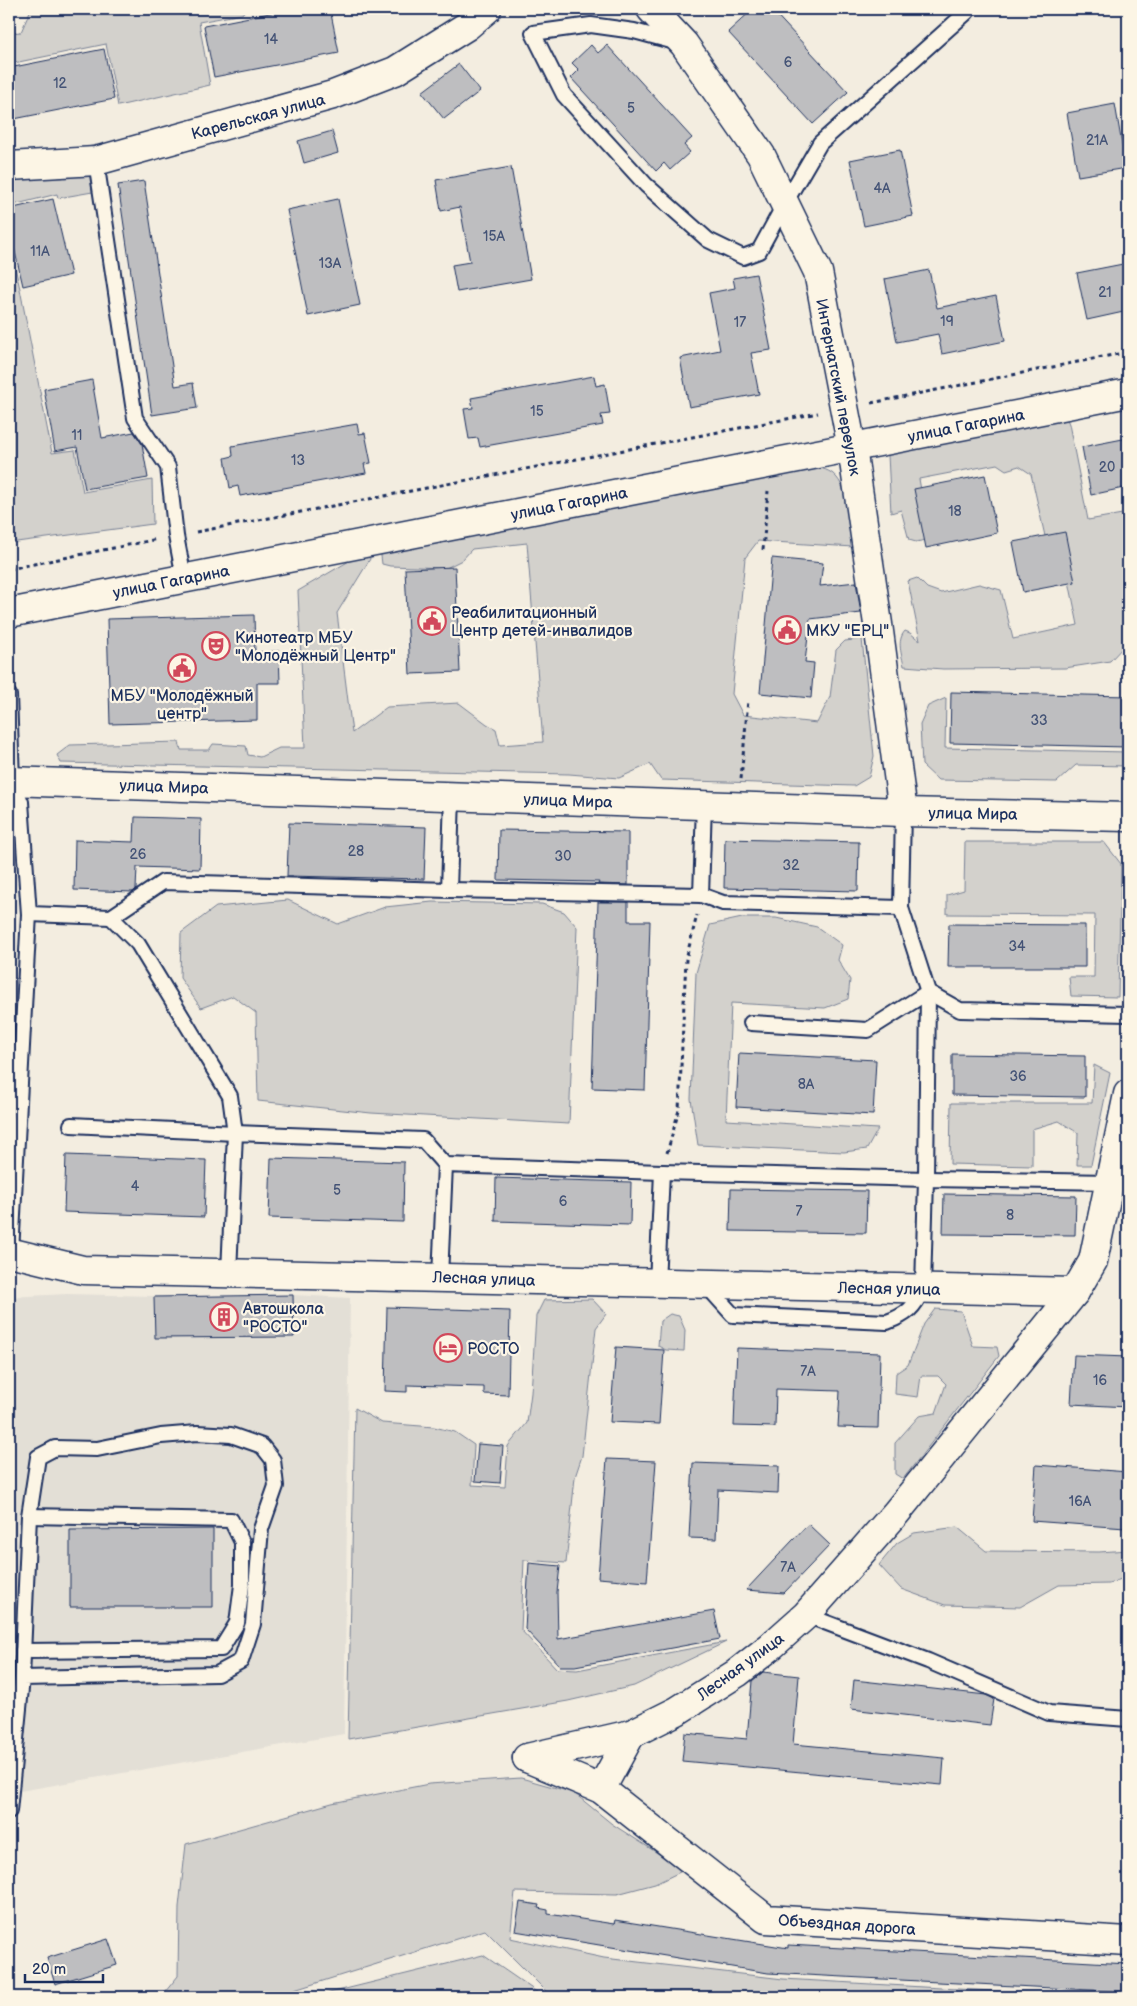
<svg xmlns="http://www.w3.org/2000/svg" width="1137" height="2006" font-family="'Balsamiq Sans',sans-serif">
  <style>
    .built { fill: #e3dfd6 }
    .green { fill: #d3d1cc; stroke: #778095 }
    .building { fill: #bebec0; stroke: #1b2f5e }
    .lines { fill: none; stroke-linecap: round; stroke-linejoin: round }
    .service-casing { stroke: #1b2f5e; stroke-width: 18 }
    .minor-casing { stroke: #1b2f5e; stroke-width: 31 }
    .path { stroke: #1b2f5e; stroke-width: 3; stroke-dasharray: 4 4; stroke-linecap: butt }
    .service { stroke: #fcf5e5; stroke-width: 14 }
    .minor { stroke: #fcf5e5; stroke-width: 28 }
    .labels { text-anchor: middle; stroke-width: 4.5; stroke-linejoin: round; paint-order: stroke }
    .number-label { font-size: 14px; fill: #445376 }
    .street-label { font-size: 16px; fill: #1b2f5e; stroke: #fcf5e5 }
    .poi-label { font-size: 16px; fill: #1b2f5e; stroke: #fcf5e5; text-anchor: start }
  </style>
  <rect width="100%" height="100%" fill="#f3ede0"/>
  <filter id="ink" filterUnits="userSpaceOnUse"><feTurbulence type="fractalNoise" baseFrequency=".02" numOctaves="2"/><feDisplacementMap in="SourceGraphic" scale="10" xChannelSelector="R" yChannelSelector="G"/><feConvolveMatrix kernelMatrix="1 2 1 2 8 2 1 2 1" color-interpolation-filters="sRGB"/></filter>
  <g filter="url(#ink)">
    <polygon class="built" points="67,1294 153,1296 293,1295 350,1298 344,1734 9,1793 9,1297"/>
    <g class="green">
      <polygon points="31,9 246,9 242,14 199,22 210,85 118,106 106,44 9,64 9,33 21,32"/>
      <polygon points="96,145 104,190 58,198 57,194 9,206 9,166"/>
      <polygon points="9,241 20,289 52,453 75,450 83,492 152,480 153,524 9,543"/>
      <path d="M 1064,412 L 1069,424 L 1088,520 L 1128,513 L 1128,647 L 1124,646 L 1110,661 L 1065,668 L 943,669 L 904,666 C 902,655 896,641 905,631 L 910,633 L 920,641 L 908,581 L 917,578 L 927,588 L 941,593 L 979,584 L 1001,590 L 1013,639 L 1078,625 L 1063,552 L 1047,545 L 1031,474 L 1019,466 L 1006,470 L 997,464 L 919,479 L 930,539 L 916,542 L 909,540 L 901,510 L 891,513 L 888,455 L 898,445 Z"/>
      <path d="M 812,466 C 821,468 831,470 837,478 C 849,492 850,528 853,547 L 758,541 L 745,558 L 732,694 L 743,715 L 817,723 L 830,697 L 836,650 L 845,641 L 862,639 L 874,756 L 869,777 L 854,786 L 661,780 L 650,764 L 619,778 L 569,774 L 61,763 L 57,755 L 70,745 L 179,742 L 181,750 L 209,750 L 213,744 L 246,746 L 248,755 L 260,757 L 279,748 L 305,748 L 298,591 L 368,550 L 370,559 L 337,613 L 352,733 L 387,707 L 459,703 L 487,724 L 496,729 L 500,745 L 543,742 L 527,543 L 472,549 L 462,560 L 446,568 L 390,566 L 382,564 L 380,548 Z"/>
      <polygon points="946,698 945,748 1128,752 1128,766 1076,765 1057,782 938,780 922,765 920,724 928,706"/>
      <polygon points="9,800 15,800 9,1117"/>
      <polygon points="965,842 1104,842 1121,864 1118,997 1071,996 1069,977 1094,977 1095,915 947,914 947,895 964,890"/>
      <polygon points="288,900 338,924 385,907 432,902 542,904 564,912 577,927 569,1124 371,1113 258,1101 256,1013 233,996 201,1008 180,978 181,933 216,907"/>
      <polygon points="742,918 776,918 817,927 842,945 838,960 850,980 848,999 825,1008 731,1003 726,1120 878,1129 867,1149 844,1152 698,1145 691,1099 696,973 710,925"/>
      <polygon points="1094,1065 1110,1073 1091,1165 1077,1165 1078,1133 1059,1121 1032,1129 1032,1166 950,1164 951,1103 1092,1103"/>
      <polygon points="592,1299 606,1314 596,1328 582,1456 575,1477 566,1563 524,1560 521,1630 557,1669 577,1670 726,1642 634,1686 568,1701 348,1739 355,1408 382,1423 434,1427 455,1432 474,1445 472,1485 505,1487 508,1446 527,1423 531,1393 536,1316 544,1300"/>
      <polygon points="935,1309 961,1311 973,1346 997,1347 999,1356 903,1479 895,1474 895,1443 919,1416 936,1413 946,1384 938,1376 921,1376 918,1397 895,1394 896,1373 908,1365 924,1324"/>
      <polygon points="670,1314 679,1316 685,1330 684,1351 666,1350 658,1346 660,1321"/>
      <polygon points="957,1527 986,1551 1099,1552 1128,1550 1128,1576 1109,1584 1059,1585 1020,1607 945,1605 901,1589 879,1565 897,1543 914,1533"/>
      <polygon points="521,1778 574,1793 612,1824 684,1870 655,1884 617,1894 515,1892 510,1938 604,1958 783,1979 1098,1997 579,1997 549,1994 485,1930 272,1997 161,1997 178,1976 179,1907 186,1844 332,1803 429,1784"/>
      <polygon points="483,1955 544,1997 313,1997"/>
    </g>
    <g class="building">
      <polygon points="290,9 330,9 339,53 214,77 204,26"/>
      <polygon points="753,9 771,9 848,92 813,124 728,32"/>
      <polygon points="591,45 598,53 607,45 692,138 684,145 690,152 670,170 664,163 656,171 571,78 579,70 572,63"/>
      <polygon points="104,49 114,99 9,120 9,68"/>
      <polygon points="459,64 480,91 444,119 422,92"/>
      <polygon points="1115,104 1126,168 1078,176 1067,113"/>
      <polygon points="332,131 338,153 304,163 298,141"/>
      <polygon points="900,150 913,216 864,226 850,160"/>
      <polygon points="511,167 531,279 457,292 452,265 470,262 460,207 441,211 436,180"/>
      <polygon points="144,181 175,386 193,383 197,408 152,415 118,185"/>
      <polygon points="53,199 71,275 23,286 9,226 9,209"/>
      <polygon points="338,199 360,305 308,316 287,210"/>
      <polygon points="1128,263 1128,311 1087,320 1077,273"/>
      <polygon points="929,270 937,308 996,296 1005,341 942,354 938,334 897,342 885,279"/>
      <polygon points="756,274 771,350 751,353 759,394 689,407 680,358 720,350 709,293 735,288 733,278"/>
      <polygon points="594,376 596,386 605,384 610,414 601,415 603,425 480,447 478,438 469,439 464,409 473,408 471,398"/>
      <polygon points="92,380 102,438 134,432 142,444 148,478 85,489 77,447 55,451 44,389"/>
      <polygon points="357,424 359,434 365,433 371,463 364,464 366,473 240,496 238,486 230,488 225,458 233,456 232,446"/>
      <polygon points="1128,438 1128,487 1091,495 1082,447"/>
      <polygon points="985,475 997,533 926,548 914,489"/>
      <polygon points="1065,532 1075,582 1023,592 1013,542"/>
      <polygon points="772,558 823,563 820,586 856,582 861,613 810,619 805,662 814,663 811,698 760,693"/>
      <polygon points="455,567 460,672 410,674 405,569"/>
      <polygon points="254,615 255,652 279,651 280,683 257,683 257,720 110,724 107,619"/>
      <polygon points="951,692 1128,696 1128,747 950,743"/>
      <polygon points="135,817 201,819 200,869 137,867 136,889 133,892 74,890 75,840 134,842"/>
      <polygon points="289,823 426,827 424,879 287,876"/>
      <polygon points="499,830 628,832 628,885 598,884 599,882 498,880"/>
      <polygon points="725,839 859,842 858,891 724,888"/>
      <polygon points="598,902 628,902 628,921 650,921 645,1090 592,1088"/>
      <polygon points="949,924 1085,925 1085,967 948,967"/>
      <polygon points="739,1053 876,1060 873,1115 736,1107"/>
      <polygon points="952,1054 1085,1056 1085,1097 952,1095"/>
      <polygon points="66,1155 206,1160 204,1217 64,1212"/>
      <polygon points="271,1158 404,1162 403,1222 269,1218"/>
      <polygon points="496,1178 631,1182 630,1225 495,1221"/>
      <polygon points="731,1189 867,1191 866,1233 730,1231"/>
      <polygon points="944,1194 1076,1196 1075,1235 943,1234"/>
      <polygon points="293,1295 294,1337 155,1338 154,1297"/>
      <polygon points="387,1307 510,1311 508,1395 484,1394 484,1387 407,1385 407,1392 385,1391"/>
      <polygon points="616,1347 664,1350 659,1424 610,1422"/>
      <polygon points="737,1348 880,1353 878,1428 838,1427 840,1391 776,1389 775,1427 734,1426"/>
      <polygon points="1074,1355 1128,1357 1128,1407 1071,1404"/>
      <polygon points="478,1444 503,1446 500,1483 475,1481"/>
      <polygon points="607,1459 656,1461 647,1582 598,1578"/>
      <polygon points="693,1463 779,1466 778,1493 718,1490 716,1539 689,1538"/>
      <polygon points="1036,1465 1128,1472 1125,1528 1032,1521"/>
      <polygon points="808,1524 830,1545 784,1593 746,1590"/>
      <polygon points="213,1529 213,1607 70,1607 70,1530"/>
      <polygon points="529,1563 560,1566 557,1592 558,1639 714,1611 720,1639 575,1666 560,1666 525,1629"/>
      <polygon points="763,1672 799,1676 793,1744 944,1758 942,1785 682,1761 685,1733 747,1739 752,1681"/>
      <polygon points="854,1680 986,1695 994,1699 990,1725 851,1709"/>
      <polygon points="520,1902 539,1905 538,1908 548,1910 548,1914 614,1924 615,1920 788,1948 788,1945 1128,1964 1128,1992 768,1973 515,1931"/>
      <polygon points="108,1939 117,1965 55,1984 47,1958"/>
    </g>
    <g class="lines">
      <defs>
        <g id="service">
          <polyline points="675,42 634,31 591,25 533,33 564,95 646,185 708,240 743,257 759,251 785,203 820,143 967,12"/>
          <polyline points="96,161 135,418 168,467 176,536 184,578"/>
          <polyline points="9,695 12,781 21,802 29,914 11,1253"/>
          <polyline points="449,890 701,895 704,804"/>
          <polyline points="701,895 723,903 901,908 903,812"/>
          <polyline points="901,908 928,992 960,1010 1128,1014"/>
          <polyline points="29,914 111,917 163,882 449,890 452,796"/>
          <polyline points="751,1023 868,1030 928,992"/>
          <polyline points="71,1125 235,1133 230,1096 138,944 111,917"/>
          <polyline points="229,1273 235,1133 423,1140 445,1165"/>
          <polyline points="440,1277 445,1165 662,1172"/>
          <polyline points="657,1284 662,1172 926,1179 928,992"/>
          <path d="M 706,1285 L 733,1315 L 887,1322 C 906,1315 915,1308 923,1288 L 926,1179 L 1110,1182"/>
          <polyline points="806,1615 928,1661 1049,1713 1128,1719"/>
          <polyline points="23,1651 221,1649 237,1623 242,1585 242,1542 231,1520 29,1516"/>
          <polyline points="9,1811 22,1678 29,1516 38,1457 55,1448 97,1449 161,1436 197,1433 231,1435 262,1446 273,1460 276,1486 261,1529 253,1624 241,1661 217,1674 22,1678"/>
        </g>
        <g id="minor">
          <polyline points="651,9 684,44 761,155 818,272 852,448 878,624 903,812"/>
          <polyline points="9,166 96,161 333,95 395,71 467,26 487,9"/>
          <polyline points="9,613 1128,393"/>
          <polyline points="9,781 903,812 1128,817"/>
          <polyline points="9,1252 83,1270 1075,1292"/>
          <polyline points="527,1758 631,1734 677,1711 737,1673 770,1647 806,1615 896,1513 1075,1292 1093,1261 1128,1094"/>
          <polyline points="527,1758 601,1789 766,1919 1128,1941"/>
          <polyline points="601,1789 631,1734"/>
        </g>
      </defs>
      <use href="#service" class="service-casing"/>
      <use href="#minor" class="minor-casing"/>
      <g class="path">
        <polyline points="871,403 1128,352"/>
        <polyline points="196,532 818,413"/>
        <polyline points="763,550 768,491"/>
        <polyline points="9,569 158,539"/>
        <polyline points="741,779 748,700"/>
        <polyline points="667,1153 679,1110 686,959 697,915"/>
      </g>
      <use href="#service" class="service"/>
      <use href="#minor" class="minor"/>
    </g>
  </g>
  <defs>
    <symbol id="civic-ring" viewBox="-11 -11 22 22"><circle r="9.5" fill="#fcf5e5" stroke="#d1495b" stroke-width="1.5"/><path d="M-.6-6.5H3V-4.5H.6V-3L4-1V1h2V6H-6V1h2V-1L-.6-3ZM-1.2 2.5V6h2.4V2.5Z" fill="#d1495b"/></symbol>
    <symbol id="theatre-ring" viewBox="-11 -11 22 22"><circle r="9.5" fill="#fcf5e5" stroke="#d1495b" stroke-width="1.5"/><path d="M-5-5.5Q0-4 5-5.5V0Q5 5 0 6Q-5 5-5 0ZM-3.3-2.5H-1v1.5H-3.3ZM1-2.5H3.3v1.5H1ZM-2.8 1Q0 5.5 2.8 1Z" fill="#d1495b"/></symbol>
    <symbol id="building-ring" viewBox="-11 -11 22 22"><circle r="9.5" fill="#fcf5e5" stroke="#d1495b" stroke-width="1.5"/><path d="M-4-6H4V6H1V3H-1V6H-4ZM-2.5-4.3h1.7v1.8h-1.7ZM.8-4.3h1.7v1.8H.8ZM-2.5-1h1.7V.8h-1.7ZM.8-1h1.7V.8H.8Z" fill="#d1495b"/></symbol>
    <symbol id="hotel-ring" viewBox="-11 -11 22 22"><circle r="9.5" fill="#fcf5e5" stroke="#d1495b" stroke-width="1.5"/><path d="M-6-4.5h1.5V1H6V5H4.5V3h-9V5H-6ZM-4 0a1.8 1.8 0 1 1 3.6 0ZM.5 0V-2.5h3Q6-2.5 6 0Z" fill="#d1495b"/></symbol>
  </defs>
  <g fill-rule="evenodd">
    <use href="#civic-ring" x="416" y="605" width="32" height="32"/>
    <use href="#civic-ring" x="771" y="614" width="32" height="32"/>
    <use href="#theatre-ring" x="200" y="630" width="32" height="32"/>
    <use href="#civic-ring" x="166" y="652" width="32" height="32"/>
    <use href="#building-ring" x="208" y="1301" width="32" height="32"/>
    <use href="#hotel-ring" x="432" y="1332" width="32" height="32"/>
  </g>
  <g class="labels">
    <g class="number-label">
      <text x="271" y="44">14</text>
      <text x="788" y="67">6</text>
      <text x="60" y="88">12</text>
      <text x="631" y="113">5</text>
      <text x="1097" y="145">21А</text>
      <text x="882" y="193">4А</text>
      <text x="494" y="241">15А</text>
      <text x="40" y="256">11А</text>
      <text x="330" y="268">13А</text>
      <text x="1105" y="297">21</text>
      <text x="947" y="326">19</text>
      <text x="740" y="327">17</text>
      <text x="537" y="416">15</text>
      <text x="77" y="440">11</text>
      <text x="298" y="465">13</text>
      <text x="1107" y="472">20</text>
      <text x="955" y="516">18</text>
      <text x="1039" y="725">33</text>
      <text x="356" y="856">28</text>
      <text x="138" y="859">26</text>
      <text x="563" y="861">30</text>
      <text x="791" y="870">32</text>
      <text x="1017" y="951">34</text>
      <text x="1018" y="1081">36</text>
      <text x="806" y="1089">8А</text>
      <text x="135" y="1191">4</text>
      <text x="337" y="1195">5</text>
      <text x="563" y="1206">6</text>
      <text x="799" y="1216">7</text>
      <text x="1010" y="1220">8</text>
      <text x="808" y="1376">7А</text>
      <text x="1100" y="1385">16</text>
      <text x="1080" y="1506">16А</text>
      <text x="788" y="1572">7А</text>
    </g>
    <g class="street-label">
      <text transform="translate(258 116) rotate(-15)" y="6">Карельская улица</text>
      <text transform="translate(839 387) rotate(79)" y="6">Интернатский переулок</text>
      <text transform="translate(966 425) rotate(-11)" y="6">улица Гагарина</text>
      <text transform="translate(569 503) rotate(-11)" y="6">улица Гагарина</text>
      <text transform="translate(171 581) rotate(-11)" y="6">улица Гагарина</text>
      <text transform="translate(164 786) rotate(2)" y="6">улица Мира</text>
      <text transform="translate(568 800) rotate(2)" y="6">улица Мира</text>
      <text transform="translate(973 813) rotate(1)" y="6">улица Мира</text>
      <text transform="translate(484 1278) rotate(2)" y="6">Лесная улица</text>
      <text transform="translate(889 1288) rotate(1)" y="6">Лесная улица</text>
      <text transform="translate(740 1666) rotate(-36)" y="6">Лесная улица</text>
      <text transform="translate(847 1924) rotate(4)" y="6">Объездная дорога</text>
    </g>
    <g class="poi-label">
      <text x="451" y="618">Реабилитационный<tspan x="451" dy="18">Центр детей-инвалидов</tspan></text>
      <text x="806" y="636">МКУ "ЕРЦ"</text>
      <text x="235" y="643">Кинотеатр МБУ<tspan x="235" dy="18">"Молодёжный Центр"</tspan></text>
      <text x="182" y="701" text-anchor="middle">МБУ "Молодёжный<tspan x="182" dy="18">центр"</tspan></text>
      <text x="243" y="1314">Автошкола<tspan x="243" dy="18">"РОСТО"</tspan></text>
      <text x="467" y="1354">РОСТО</text>
    </g>
  </g>
  <rect width="1137" height="2006" fill="none" stroke="#fcf5e5" stroke-width="30"/>
  <rect x="15" y="15" width="1107" height="1976" fill="none" stroke="#1b2f5e" stroke-width="2" filter="url(#ink)"/>
  <path d="M25 1974v8h78v-8" fill="none" stroke="#1b2f5e" stroke-width="2.5"/>
  <text x="32" y="1974" font-size="15" fill="#1b2f5e" stroke="#fcf5e5" stroke-width="4" paint-order="stroke">20 m</text>
</svg>
